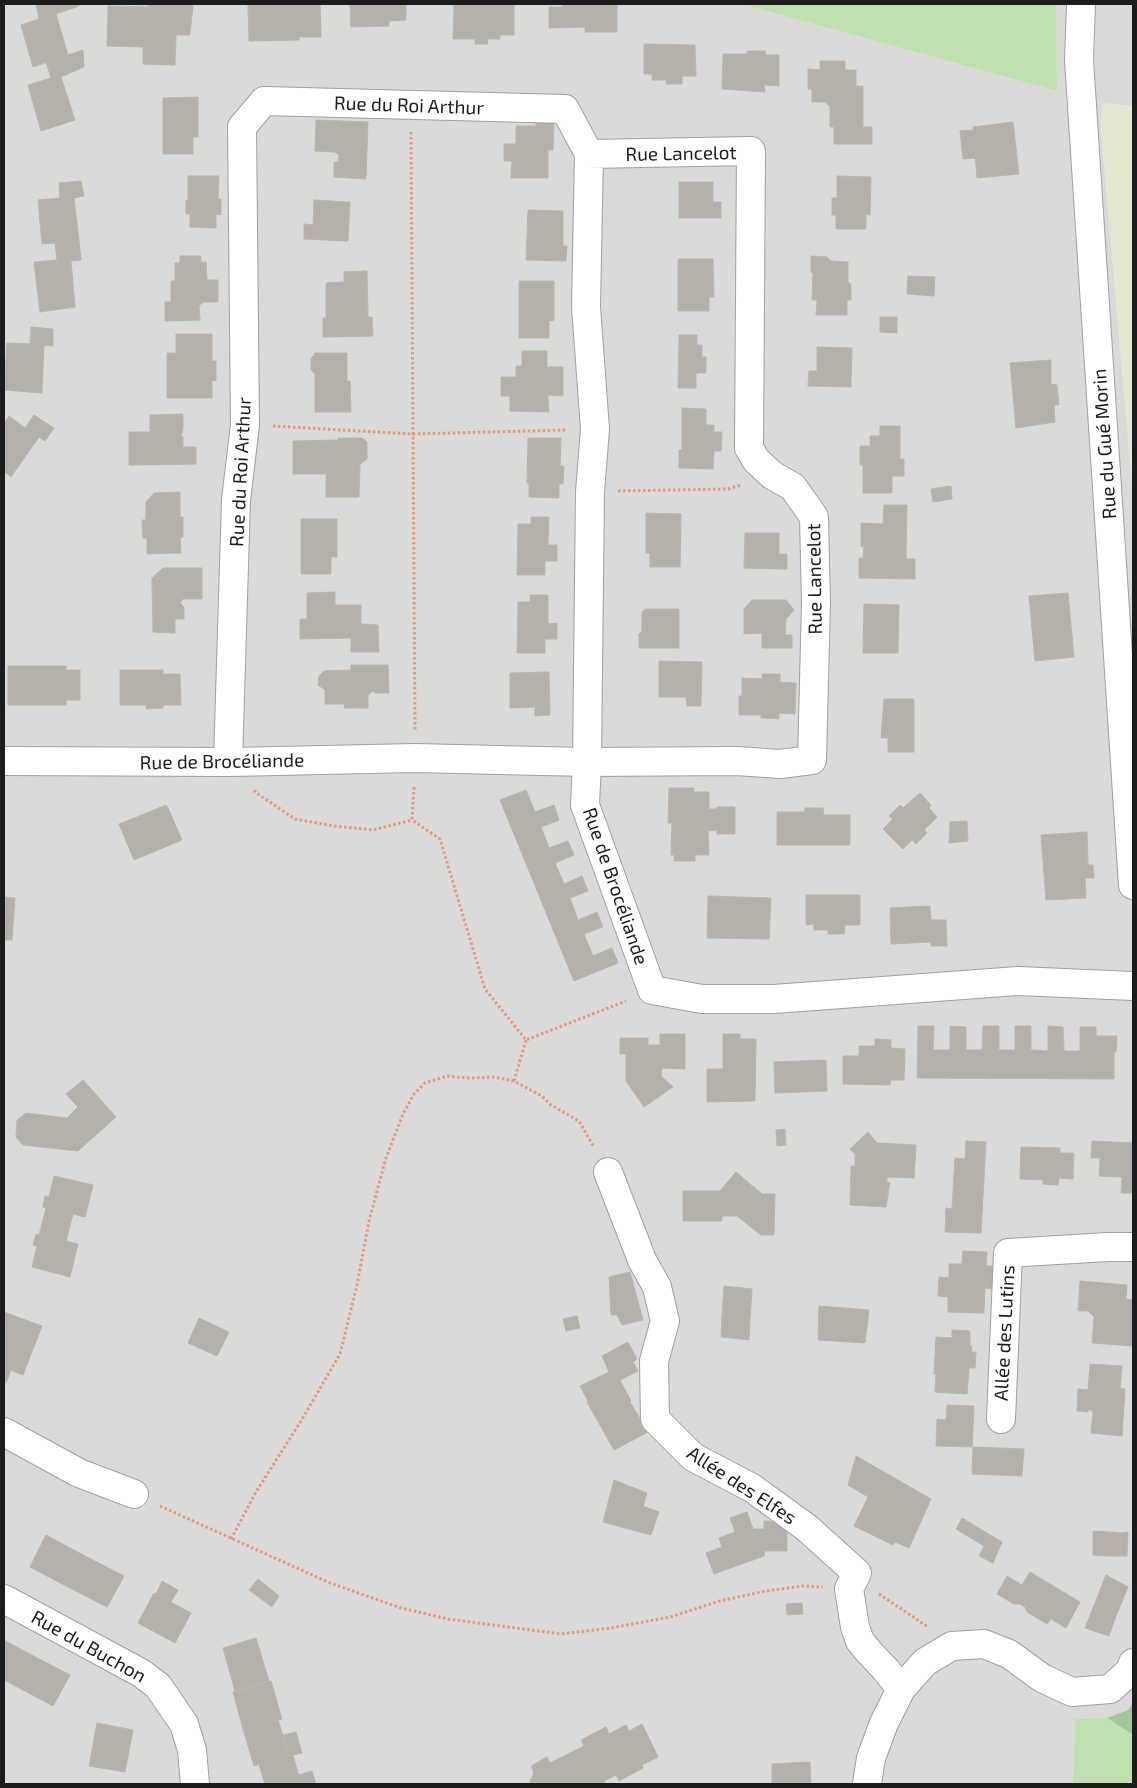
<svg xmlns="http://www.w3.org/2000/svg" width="1137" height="1788" font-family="'Exo 2',sans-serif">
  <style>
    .residential { fill: #dadad9 }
    .farmland { fill: #e3e9d1 }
    .grass { fill: #bfe1af }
    .forest { fill: #a2c79d }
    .building { fill: #b5b1aa; stroke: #bcb4a8 }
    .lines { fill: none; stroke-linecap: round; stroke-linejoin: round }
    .minor-casing { stroke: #a0a0a0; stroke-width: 30 }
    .path { stroke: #e79779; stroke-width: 3; stroke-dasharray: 2.5 2.5; stroke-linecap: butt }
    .minor { stroke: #fff; stroke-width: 28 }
    .labels { text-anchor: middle; stroke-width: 4; stroke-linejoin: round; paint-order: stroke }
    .street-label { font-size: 19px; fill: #1c1c1c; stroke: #fff }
  </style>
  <rect width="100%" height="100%" fill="#ecebe3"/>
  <polygon class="residential" points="4,4 741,4 1057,91 1056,4 1133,4 1133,106 1102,103 1101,129 1133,495 1133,1703 1128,1710 1107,1718 1075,1719 1073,1784 4,1784"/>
  <polygon class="farmland" points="1102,103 1133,106 1133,495 1101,129"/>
  <g class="grass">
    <polygon points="741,4 1056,4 1057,91"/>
    <polygon points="1107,1718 1133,1735 1133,1784 1073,1784 1075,1719"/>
  </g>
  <polygon class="forest" points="1133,1703 1133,1735 1107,1718 1128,1710"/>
  <g class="building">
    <polygon points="36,4 79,4 79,6 56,14 68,55 33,67 21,25 39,19"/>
    <polygon points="148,4 193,4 190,35 176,35 175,65 143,64 143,47 107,46 108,6 148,7"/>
    <polygon points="276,4 320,4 321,37 299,37 299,40 249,41 248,5"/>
    <polygon points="350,4 406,4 406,20 389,21 389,26 351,27"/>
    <polygon points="562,4 617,4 617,32 585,32 585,27 549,28 549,7 562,7"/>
    <polygon points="454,5 514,5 514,35 500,35 500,39 487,39 488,44 475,44 475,39 453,39"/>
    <polygon points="644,44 695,45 696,76 682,76 682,84 666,84 666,80 652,80 652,74 644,74"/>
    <polygon points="83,50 84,67 61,77 75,120 41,131 28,85 51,78 46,62"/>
    <polygon points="747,51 765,51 766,55 779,55 779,86 764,85 765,92 722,89 723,54 747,54"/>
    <polygon points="820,61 845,61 845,70 856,70 856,86 863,86 863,127 872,127 872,144 834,144 834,127 830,127 830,107 825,102 812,102 812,89 808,89 808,69 820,70"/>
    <polygon points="198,97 198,137 193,137 193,154 163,154 163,98"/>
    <polygon points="316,120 368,122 366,179 334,177 334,162 338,162 339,155 335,152 315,151"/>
    <polygon points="1013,122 1019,174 977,178 973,127"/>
    <polygon points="536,123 554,123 553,150 548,150 548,178 511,178 512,161 504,161 504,144 516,144 516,126 536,126"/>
    <polygon points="973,130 976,158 963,159 960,131"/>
    <polygon points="188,176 219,176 218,199 221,199 221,215 216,214 216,228 190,227 190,214 186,214 186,200 188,200"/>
    <polygon points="837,176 871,177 870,215 866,214 866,229 836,229 836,215 832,215 832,198 837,198"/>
    <polygon points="81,181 84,196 74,198 79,241 42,244 38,200 60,198 59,183"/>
    <polygon points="679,182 713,182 713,202 721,202 721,218 679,218"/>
    <polygon points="314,200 350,202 348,241 304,239 304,224 313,225"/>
    <polygon points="528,210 563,211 563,246 567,246 566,261 526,260"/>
    <polygon points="79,241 81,260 71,261 75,307 40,312 34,262 57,260 55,243"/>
    <polygon points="180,256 201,256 201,262 206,262 207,280 218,280 218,302 203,302 199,306 200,320 165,321 165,302 171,302 171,281 175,281 175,263 180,263"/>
    <polygon points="811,256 827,257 831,261 848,262 848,282 851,284 851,300 847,300 847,315 816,315 817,300 812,300 813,273 811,272"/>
    <polygon points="678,259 713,259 714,297 709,297 709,311 678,311"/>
    <polygon points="367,271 368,317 372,317 373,336 323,337 323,318 326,318 326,283 344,282 344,272"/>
    <polygon points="908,276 935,277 934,296 907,294"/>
    <polygon points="519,281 554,281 554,320 549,321 549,338 519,338"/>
    <polygon points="880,317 897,317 897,333 880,332"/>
    <polygon points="31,327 53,329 53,346 44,345 42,393 4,390 7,343 30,344"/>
    <polygon points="176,334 212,334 212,361 216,361 216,381 212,380 212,398 167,398 167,353 176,353"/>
    <polygon points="679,335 697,335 697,345 702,345 702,357 706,357 706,373 696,373 696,388 678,388"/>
    <polygon points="817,347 852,348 851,387 808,386 809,371 817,371"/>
    <polygon points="522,351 547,351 547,367 563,367 563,384 547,384 549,412 510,411 510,396 501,396 501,377 516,377 516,366 522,366"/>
    <polygon points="315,353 347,353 347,381 350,381 351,412 315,412 315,374 311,370 311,359"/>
    <polygon points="1051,360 1051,384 1057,385 1059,405 1054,405 1055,422 1016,428 1010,363"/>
    <polygon points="547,384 563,384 563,396 548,395"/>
    <polygon points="682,408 706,409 706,425 714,425 714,432 722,432 721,451 714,451 713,469 679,468 679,450 682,450"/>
    <polygon points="183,414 183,429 181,437 183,437 183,447 196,447 196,464 129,465 129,432 150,432 150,415"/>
    <polygon points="34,415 54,428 45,441 39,437 11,477 4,471 4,424 9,416 25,428"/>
    <polygon points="880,426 900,426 900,459 904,459 904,476 892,476 892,493 863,493 863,465 860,465 860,446 870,446 870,436 880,436"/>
    <polygon points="338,438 362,438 367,442 367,459 360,464 359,497 326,497 326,474 293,474 293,441 338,440"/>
    <polygon points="528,438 561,438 560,466 564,466 563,484 527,483"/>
    <polygon points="529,483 559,484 559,498 529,497"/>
    <polygon points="951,486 952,499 933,502 931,489"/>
    <polygon points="180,492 180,517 183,517 183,537 180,537 181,553 147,554 147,538 143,538 142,520 146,520 146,502 154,493"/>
    <polygon points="884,505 907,505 906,559 915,559 915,579 859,578 859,558 863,558 864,546 861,547 861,523 883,524"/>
    <polygon points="646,513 681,514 680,567 650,567 650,553 646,553"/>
    <polygon points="531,517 549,517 548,545 557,545 557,561 545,561 545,575 517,575 518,524 531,524"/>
    <polygon points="301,519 337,519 337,557 331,557 331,574 301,574"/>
    <polygon points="745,533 779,533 779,554 787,554 787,569 744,568"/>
    <polygon points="163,568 202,568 202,599 183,599 180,603 184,607 184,619 175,619 175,633 153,632 152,578"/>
    <polygon points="335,592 335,605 361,605 361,624 378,625 379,652 351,652 351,638 300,639 300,619 307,619 307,593"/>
    <polygon points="1068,593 1074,657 1035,661 1029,596"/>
    <polygon points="530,595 548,595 548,624 557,623 557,639 545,639 545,653 517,653 518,602 530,602"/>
    <polygon points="752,600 786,600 794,610 786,619 785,635 792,635 792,648 762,648 762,633 744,634 744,609"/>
    <polygon points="864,604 899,605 898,653 863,653"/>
    <polygon points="645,609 679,609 679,648 639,648 639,634 642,631 642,612"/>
    <polygon points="659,661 702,662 701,706 687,706 686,697 659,697"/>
    <polygon points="351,665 388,665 389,693 375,693 373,691 368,695 368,708 344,708 345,704 325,704 325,690 318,685 319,676 324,671 351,670"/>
    <polygon points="8,666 66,666 66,670 80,670 80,700 66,700 66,705 8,705"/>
    <polygon points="120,670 163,670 163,674 180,674 181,705 163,705 163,708 146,709 146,705 120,705"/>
    <polygon points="549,672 550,715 535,716 535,707 510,708 510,673"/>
    <polygon points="762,674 780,674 780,682 796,683 795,714 779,713 779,719 761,718 761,715 739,715 739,696 742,696 742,678 762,679"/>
    <polygon points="884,699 914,699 914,752 888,752 888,738 881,738"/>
    <polygon points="669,788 694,788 694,792 709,792 709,809 717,809 717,807 735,807 735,834 717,834 717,830 708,831 709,855 695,855 695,861 674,861 674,855 671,855 672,823 668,823"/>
    <polygon points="526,790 535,812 554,805 559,820 541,827 549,848 568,841 574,855 555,863 564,884 582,876 588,891 570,898 578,920 597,912 603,927 584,934 593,956 612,948 618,963 574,981 500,800"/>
    <polygon points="920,793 931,805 929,808 937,817 924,830 927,833 916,844 912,840 903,849 883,829 893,819 889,816 900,805 903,808"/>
    <polygon points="166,805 168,808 144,818 142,815"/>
    <polygon points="168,808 182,840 134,860 119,824 142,815 144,818"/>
    <polygon points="805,808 823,808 824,815 850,815 850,845 777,845 777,812 805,812"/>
    <polygon points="967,821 968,841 949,843 950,822"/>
    <polygon points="1087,832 1088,865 1093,865 1094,878 1085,878 1086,898 1046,900 1041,835"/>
    <polygon points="806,895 860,895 860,925 845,925 844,934 828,934 828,930 814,930 814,924 806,925"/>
    <polygon points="708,896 771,898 769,939 707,938"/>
    <polygon points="4,897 15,898 12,940 4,940"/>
    <polygon points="930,906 931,920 946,920 947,946 931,946 931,942 891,944 890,908"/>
    <polygon points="918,1026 934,1026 933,1050 950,1050 950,1026 966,1027 966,1050 982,1050 983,1026 999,1026 999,1050 1015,1050 1015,1026 1031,1026 1031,1050 1048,1051 1048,1026 1063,1027 1064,1051 1080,1051 1080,1027 1096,1027 1096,1036 1117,1036 1116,1052 1114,1052 1114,1079 917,1078"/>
    <polygon points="660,1034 685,1034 685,1069 662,1068 661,1076 673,1087 644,1107 626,1081 626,1054 620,1054 620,1038 648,1038 648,1045 660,1045"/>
    <polygon points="723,1034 740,1034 740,1039 756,1039 755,1101 707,1102 707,1069 723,1069"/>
    <polygon points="875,1039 891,1040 891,1048 905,1049 904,1080 891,1080 890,1085 843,1084 843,1056 859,1056 859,1046 875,1046"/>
    <polygon points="826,1060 827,1091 775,1093 774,1062"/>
    <polygon points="83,1080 116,1117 78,1151 23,1145 16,1137 17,1120 26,1113 67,1118 78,1107 66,1094"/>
    <polygon points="785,1129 786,1145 777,1146 776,1130"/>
    <polygon points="868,1132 877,1143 916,1145 914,1178 887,1177 887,1183 890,1182 886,1207 850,1205 851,1166 855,1166 855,1154 850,1149"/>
    <polygon points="966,1141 986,1142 981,1233 945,1232 946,1208 952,1209 955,1158 965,1159"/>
    <polygon points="1092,1141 1133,1143 1133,1193 1121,1193 1122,1177 1099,1176 1100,1158 1091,1158"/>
    <polygon points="1021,1147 1060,1148 1060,1153 1074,1153 1073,1179 1059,1178 1058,1185 1043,1184 1043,1180 1020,1179"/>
    <polygon points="736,1172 762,1194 775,1194 774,1235 761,1235 737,1216 722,1216 722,1221 683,1221 683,1191 720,1191"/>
    <polygon points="54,1176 93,1185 85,1217 73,1214 66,1241 78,1244 70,1277 32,1267 37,1246 33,1245 36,1234 39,1235 46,1208 43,1207 45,1196 49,1197"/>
    <polygon points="963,1251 987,1252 986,1266 994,1266 994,1289 985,1288 984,1313 948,1312 948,1297 938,1296 939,1277 949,1278 949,1264 962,1264"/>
    <polygon points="630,1272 643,1320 622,1325 617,1315 611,1315 609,1277"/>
    <polygon points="1080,1281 1127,1285 1126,1299 1133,1300 1133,1346 1092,1343 1094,1317 1088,1311 1078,1311"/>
    <polygon points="724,1286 752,1289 750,1319 722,1316"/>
    <polygon points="819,1306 869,1310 865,1343 818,1340"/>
    <polygon points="4,1312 42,1326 23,1375 15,1372 28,1340 4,1331"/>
    <polygon points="577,1316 580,1328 566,1331 563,1319"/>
    <polygon points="722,1316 750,1319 749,1340 721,1337"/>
    <polygon points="199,1318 229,1332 217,1356 188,1343"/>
    <polygon points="952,1330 970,1331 970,1346 972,1346 971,1352 976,1352 975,1368 969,1368 967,1394 935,1392 936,1374 934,1374 936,1337 952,1338"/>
    <polygon points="4,1331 28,1340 15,1372 11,1370 6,1383 4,1382"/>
    <polygon points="628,1342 637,1359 633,1362 638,1371 620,1380 631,1401 630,1402 648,1432 614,1450 587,1402 588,1401 580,1386 609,1372 602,1356"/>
    <polygon points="1090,1364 1122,1366 1120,1388 1125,1389 1122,1436 1091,1433 1093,1412 1089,1409 1088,1412 1077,1411 1078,1389 1088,1390"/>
    <polygon points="947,1405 974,1406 972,1447 936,1446 937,1419 946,1420"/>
    <polygon points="973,1447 1024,1449 1022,1476 972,1474"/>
    <polygon points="856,1456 931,1499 909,1548 895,1542 893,1545 854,1526 868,1497 848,1485"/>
    <polygon points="614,1480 647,1493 643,1506 659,1512 651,1535 603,1522"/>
    <polygon points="747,1512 753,1529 764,1529 764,1521 787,1522 787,1551 765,1551 764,1556 714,1574 706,1553 722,1547 719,1538 735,1532 730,1518"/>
    <polygon points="962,1518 1002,1542 993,1563 979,1556 984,1546 956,1529"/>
    <polygon points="1093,1531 1109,1532 1108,1556 1093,1555"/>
    <polygon points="1109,1532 1122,1533 1120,1556 1108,1556"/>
    <polygon points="1128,1532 1127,1556 1120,1556 1122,1533"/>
    <polygon points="46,1535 85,1556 68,1587 30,1567"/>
    <polygon points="85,1556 124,1576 107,1607 68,1587"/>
    <polygon points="1030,1572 1080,1602 1066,1628 1051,1619 1047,1624 1027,1612 1025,1607 1020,1604 1014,1604 997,1594 1007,1576 1022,1585"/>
    <polygon points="1106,1575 1128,1587 1116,1616 1093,1608"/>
    <polygon points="258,1579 279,1596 272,1607 249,1590"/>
    <polygon points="162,1581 178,1590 171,1602 156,1594"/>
    <polygon points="154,1593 191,1613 175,1643 138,1623"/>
    <polygon points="802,1603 803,1614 787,1615 786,1604"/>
    <polygon points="1093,1608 1116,1616 1109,1636 1085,1628"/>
    <polygon points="256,1638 269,1681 235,1691 223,1648"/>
    <polygon points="4,1640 24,1651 8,1682 4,1680"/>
    <polygon points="24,1651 70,1675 53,1706 8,1682"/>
    <polygon points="271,1681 282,1719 243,1729 233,1692"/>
    <polygon points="278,1720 289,1756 254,1766 243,1729"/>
    <polygon points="97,1723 133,1730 125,1772 89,1766"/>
    <polygon points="642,1724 658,1757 642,1765 643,1768 619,1781 616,1775 604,1781 606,1784 529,1784 534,1773 531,1766 547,1757 550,1763 584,1746 581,1740 606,1727 609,1734 626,1725 629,1731"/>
    <polygon points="296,1732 302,1753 289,1756 283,1735"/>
    <polygon points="293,1755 301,1784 265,1784 259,1765"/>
    <polygon points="810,1762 811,1784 772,1784 772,1764"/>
    <polygon points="312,1771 316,1784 301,1784 298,1775"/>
  </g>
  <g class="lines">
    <defs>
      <g id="minor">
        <polyline points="1081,4 1079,60 1133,885"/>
        <polyline points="4,761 228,762 415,758 587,762 585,805 652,990 702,999 774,999 1018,981 1133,986"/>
        <polyline points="228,762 236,500 245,425 242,127 264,101 565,109 589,154 586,307 595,429 590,492 587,762 737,761 780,764 812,760 816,603 814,517 793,487 772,475 756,460 749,448 751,151 589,154"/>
        <polyline points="608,1172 642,1260 657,1287 665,1321 654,1361 655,1419 693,1457 752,1488 807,1528 857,1573 849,1589 855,1627 860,1641 869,1652 886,1670 901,1689"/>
        <polyline points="1001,1419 1008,1253 1108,1247 1133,1247"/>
        <polyline points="4,1432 79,1473 134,1494"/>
        <polyline points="4,1599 141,1673 158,1686 184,1724 192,1750 195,1784"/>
        <polyline points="867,1784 871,1758 884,1723 901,1689 925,1662 952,1646 984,1644 1009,1654 1042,1678 1072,1692 1110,1689 1130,1671 1133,1663"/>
      </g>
    </defs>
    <use href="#minor" class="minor-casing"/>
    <g class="path">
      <polyline points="411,132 415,731"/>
      <polyline points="273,426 412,434 567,430"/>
      <polyline points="618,491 728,489 741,485"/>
      <polyline points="414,787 412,820 440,839 485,989 526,1040 626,1001"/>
      <polyline points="255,790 255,792 295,819 334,826 373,830 412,820"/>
      <polyline points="514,1081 526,1040"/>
      <polyline points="160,1506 330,1583 401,1608 448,1619 561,1634 611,1628 670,1617 720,1601 766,1591 803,1586 823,1587"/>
      <polyline points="231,1539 256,1492 301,1421 340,1354 357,1285 369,1221 386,1158 403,1114 414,1094 425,1083 447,1076 469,1078 495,1077 514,1081 542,1096 551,1105 579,1121 594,1147"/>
      <polyline points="879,1594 928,1627"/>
    </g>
    <use href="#minor" class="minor"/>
  </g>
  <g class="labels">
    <g class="street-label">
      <text transform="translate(409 105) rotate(2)" y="7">Rue du Roi Arthur</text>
      <text transform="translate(681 153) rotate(-1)" y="7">Rue Lancelot</text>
      <text transform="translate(1104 444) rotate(-94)" y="7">Rue du Gué Morin</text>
      <text transform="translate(240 472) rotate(-87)" y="7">Rue du Roi Arthur</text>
      <text transform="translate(814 579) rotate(-91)" y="7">Rue Lancelot</text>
      <text transform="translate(222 761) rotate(-1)" y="7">Rue de Brocéliande</text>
      <text transform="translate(616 886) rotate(71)" y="7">Rue de Brocéliande</text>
      <text transform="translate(1004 1333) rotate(-87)" y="7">Allée des Lutins</text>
      <text transform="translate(742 1485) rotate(33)" y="7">Allée des Elfes</text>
      <text transform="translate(89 1646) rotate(29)" y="7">Rue du Buchon</text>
    </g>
  </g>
  <rect width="1137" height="1788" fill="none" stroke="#1c1c1c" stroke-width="10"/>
</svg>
